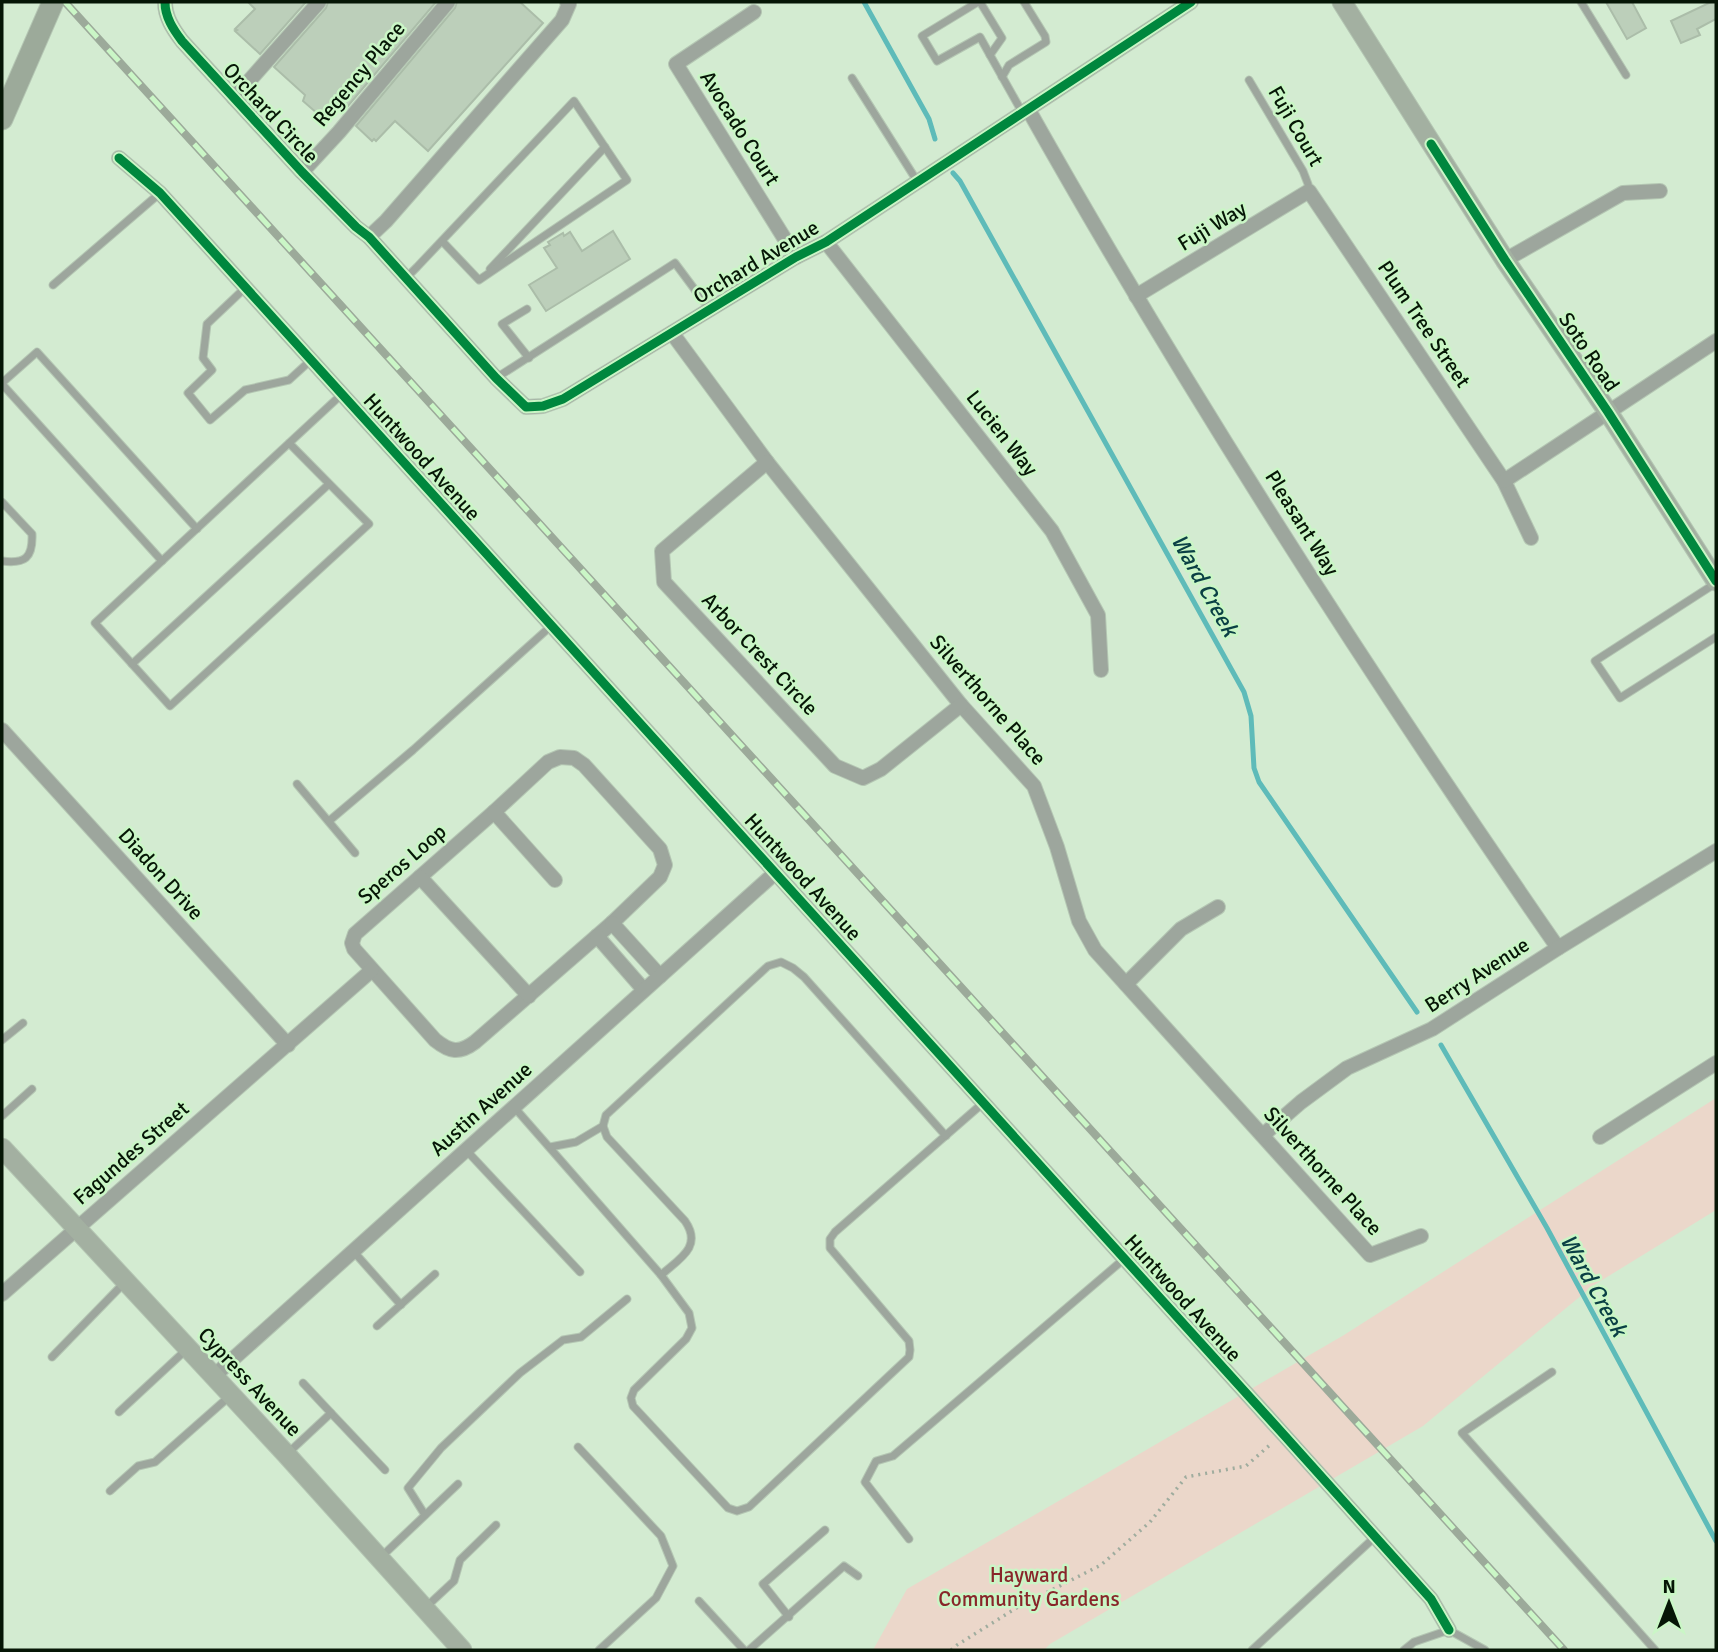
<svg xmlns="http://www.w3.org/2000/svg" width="1718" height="1652" font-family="Signika,sans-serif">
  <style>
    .green { fill: #ebd7ca }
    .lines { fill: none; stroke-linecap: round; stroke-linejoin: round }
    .stream { stroke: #5ebbb9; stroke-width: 5 }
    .building { fill: #bccfba; stroke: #abbda9; stroke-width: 2 }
    .lane-casing { stroke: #b4c6b3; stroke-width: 9 }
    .street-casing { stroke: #b4c6b3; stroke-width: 16 }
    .secondary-casing { stroke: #b4c6b3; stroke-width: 21 }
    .primary-casing { stroke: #b4c6b3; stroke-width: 23 }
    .path { stroke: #9fac9e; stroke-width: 3.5; stroke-dasharray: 2 5; stroke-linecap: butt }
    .lane { stroke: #9da69d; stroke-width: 7 }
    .street { stroke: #9da69d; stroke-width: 14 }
    .secondary { stroke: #a3b0a1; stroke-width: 19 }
    .primary { stroke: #9caa9a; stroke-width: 21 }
    .rail-casing { stroke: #9caa9a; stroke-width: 8 }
    .rail { stroke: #caf6c6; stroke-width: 5; stroke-dasharray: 16; stroke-linecap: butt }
    .cycleway-casing { stroke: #caf6c6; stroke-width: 13 }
    .cycleway { stroke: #00873e; stroke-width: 9 }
    .labels { text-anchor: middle; stroke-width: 5; stroke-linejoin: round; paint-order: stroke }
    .street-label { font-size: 21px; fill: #061606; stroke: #caf6c6 }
    .park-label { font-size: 21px; fill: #88262a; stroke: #caf6c6 }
    .water-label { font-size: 23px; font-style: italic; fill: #0a4044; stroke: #caf6c6 }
  </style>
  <rect width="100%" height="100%" fill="#d3ebd1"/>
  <polygon class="green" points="1716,1098 1716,1210 1594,1285 1423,1426 1050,1644 1044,1650 873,1650 907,1589 1344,1335"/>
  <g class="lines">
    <g class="stream">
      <polyline points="864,2 929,119 935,139"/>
      <polyline points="953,173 960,181 1244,692 1251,716 1254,768 1259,782 1417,1012"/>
      <polyline points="1441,1045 1547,1228 1716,1541"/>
    </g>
  </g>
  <g class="building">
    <polygon points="248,2 306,2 260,54 235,31 237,30 235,29 255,9"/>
    <polygon points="328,2 436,2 342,113 337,108 326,121 303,101 305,95 274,67 326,8"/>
    <polygon points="457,2 520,2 543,23 428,151 395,121 376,141 374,139 372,141 356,126 455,8"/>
    <polygon points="1606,2 1632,2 1646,28 1627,39"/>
    <polygon points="1711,2 1716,2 1716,19 1697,29 1700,35 1681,43 1671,21"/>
    <polygon points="613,231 630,259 546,311 529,285 557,268 544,248 550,245 548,242 563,233 564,236 570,232 582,251"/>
  </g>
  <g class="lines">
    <defs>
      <g id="lane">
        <polyline points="978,2 922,36 937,61 980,37 990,55"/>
        <polyline points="980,2 1002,38 990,55 1022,112"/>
        <polyline points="1581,2 1626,75"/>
        <polyline points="1002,77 1009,65 1046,42 1045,36 1024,2"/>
        <polyline points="852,78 917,181"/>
        <polyline points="1249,80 1303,171 1308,184 1309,191"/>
        <polyline points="490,269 605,147"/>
        <polyline points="406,278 417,267 574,101 627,180 479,280 442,241"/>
        <polyline points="53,285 160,193"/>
        <polyline points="245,288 207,324 203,358 212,370 188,393 210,420 245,390 289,380 311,360"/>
        <polyline points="527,309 502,324 529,358"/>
        <polyline points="496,378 675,263 710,310"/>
        <polyline points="2,383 37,352 197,529"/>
        <polyline points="2,384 162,561"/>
        <polyline points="289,443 369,524 170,706 95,623 342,394"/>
        <path d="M 2,502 L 32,534 C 33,558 25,564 2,561"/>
        <polyline points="1716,583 1595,661 1620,698 1716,637"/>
        <polyline points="132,664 329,484"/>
        <polyline points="297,784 355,853"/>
        <polyline points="329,821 413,750 551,626"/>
        <polyline points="2,1040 23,1023"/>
        <polyline points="514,1107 661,1275 689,1313 692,1328 686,1339 634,1390 631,1398 633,1406 728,1508 737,1511 749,1507 909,1357 910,1350 909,1341 830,1248 830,1239 835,1232 983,1103"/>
        <polyline points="2,1116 32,1089"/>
        <polyline points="550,1147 576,1142 603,1126"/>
        <polyline points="466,1150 580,1272"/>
        <polyline points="354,1252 401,1305"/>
        <path d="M 661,1275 C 679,1259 703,1247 685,1221 L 607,1137 L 603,1126 L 606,1115 L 768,966 L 781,962 L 793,968 L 804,977 L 946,1136"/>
        <polyline points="377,1326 435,1274"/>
        <polyline points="52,1357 125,1282"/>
        <polyline points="1552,1372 1462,1433 1655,1650"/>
        <polyline points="119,1412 188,1348"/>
        <polyline points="331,1413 385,1470"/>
        <polyline points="578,1447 661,1536 673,1566 656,1598 599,1650"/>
        <polyline points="287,1454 331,1413 303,1383"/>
        <polyline points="110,1491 138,1466 155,1462 231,1395"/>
        <polyline points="425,1515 408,1488 441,1448 520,1373 563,1340 581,1337 627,1299"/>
        <polyline points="909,1539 865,1482 876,1461 893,1456 1124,1259"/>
        <polyline points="380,1558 458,1484"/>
        <polyline points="699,1601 744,1650"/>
        <polyline points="425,1608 454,1581 460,1560 496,1525"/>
        <polyline points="789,1617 763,1584 825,1530"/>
        <polyline points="749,1650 844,1566 858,1576"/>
        <polyline points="1252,1650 1375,1537"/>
        <polyline points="1404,1650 1414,1642 1449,1630 1485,1650"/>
      </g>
      <g id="street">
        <path d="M 165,2 C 165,17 173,29 182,41 L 302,172 L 356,227 L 369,237 L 496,378 L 526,407 L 543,406 L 563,399 L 796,257 L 826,242 L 1191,2"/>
        <polyline points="754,12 676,64 796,257"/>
        <polyline points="234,98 319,2"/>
        <path d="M 1028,109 C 1190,397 1370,676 1558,948"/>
        <polyline points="119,158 160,193 1284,1435 1431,1599 1449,1630"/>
        <polyline points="302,172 339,132 448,2"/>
        <polyline points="369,237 386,221 562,20 569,4 567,2"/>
        <polyline points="826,242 1052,531 1098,615 1101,670"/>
        <polyline points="1505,260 1623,193 1660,191"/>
        <polyline points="1136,296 1309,191 1504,481 1531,538"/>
        <polyline points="672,333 767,462 961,705 1034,786 1057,847 1079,921 1095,950 1370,1255 1421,1236"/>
        <polyline points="767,462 662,551 664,582 835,766 863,778 881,769 961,705"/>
        <polyline points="1504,481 1716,341"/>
        <polyline points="2,730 288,1045"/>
        <path d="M 560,757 L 574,758 L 584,765 L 660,849 L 665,865 L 660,877 L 612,923 L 475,1042 C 459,1054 450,1052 435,1040 L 354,949 L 352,943 L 355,934 L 494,812 L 548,762 Z"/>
        <polyline points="494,812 555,880"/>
        <polyline points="420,877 529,996"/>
        <polyline points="612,923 660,976"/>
        <polyline points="597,936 644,990"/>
        <polyline points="1126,984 1181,929 1218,907"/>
        <polyline points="1263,1135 1301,1102 1347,1068 1432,1029 1558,948 1716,851"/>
        <polyline points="1600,1137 1716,1063"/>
        <polyline points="2,1294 372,970"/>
        <polyline points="214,1376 775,873"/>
      </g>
      <g id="secondary">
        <polyline points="1342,2 1505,260 1608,412 1716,581"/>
        <polyline points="2,1148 286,1454 462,1650"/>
      </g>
      <polyline id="primary" points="2,119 53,2"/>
    </defs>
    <use href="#lane" class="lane-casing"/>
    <use href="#street" class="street-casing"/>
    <use href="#secondary" class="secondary-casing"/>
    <use href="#primary" class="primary-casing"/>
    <polyline class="path" points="951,1650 957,1645 1018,1607 1101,1565 1150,1522 1186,1477 1246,1466 1271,1444"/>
    <use href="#lane" class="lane"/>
    <use href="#street" class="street"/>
    <use href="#secondary" class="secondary"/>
    <use href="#primary" class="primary"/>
    <defs>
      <polyline id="rail" points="65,2 1564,1650"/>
    </defs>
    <use href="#rail" class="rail-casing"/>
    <use href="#rail" class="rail"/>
    <defs>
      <g id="cycleway">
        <path d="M 165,2 C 165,17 173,29 182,41 L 302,172 L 356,227 L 369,237 L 496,378 L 526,407 L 543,406 L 563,399 L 796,257 L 826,242 L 1191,2"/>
        <polyline points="1431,144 1505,260 1608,412 1716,581"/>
        <polyline points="119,158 160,193 1284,1435 1431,1599 1449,1630"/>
      </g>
    </defs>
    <use href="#cycleway" class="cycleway-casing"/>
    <use href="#cycleway" class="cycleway"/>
  </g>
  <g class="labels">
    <g class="street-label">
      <text transform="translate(359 74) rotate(-50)" y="7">Regency Place</text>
      <text transform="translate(271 113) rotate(47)" y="7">Orchard Circle</text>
      <text transform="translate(1296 126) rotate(60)" y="7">Fuji Court</text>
      <text transform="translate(740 128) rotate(58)" y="7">Avocado Court</text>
      <text transform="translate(1212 226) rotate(-31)" y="7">Fuji Way</text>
      <text transform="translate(756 262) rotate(-31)" y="7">Orchard Avenue</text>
      <text transform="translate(1424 324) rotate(56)" y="7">Plum Tree Street</text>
      <text transform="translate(1589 352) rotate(56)" y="7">Soto Road</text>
      <text transform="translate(1002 433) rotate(52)" y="7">Lucien Way</text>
      <text transform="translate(422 457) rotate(48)" y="7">Huntwood Avenue</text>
      <text transform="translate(1302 523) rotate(58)" y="7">Pleasant Way</text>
      <text transform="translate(760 654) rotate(47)" y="7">Arbor Crest Circle</text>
      <text transform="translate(988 700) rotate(49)" y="7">Silverthorne Place</text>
      <text transform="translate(402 864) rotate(-41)" y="7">Speros Loop</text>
      <text transform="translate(161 874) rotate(48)" y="7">Diadon Drive</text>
      <text transform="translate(803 877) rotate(48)" y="7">Huntwood Avenue</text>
      <text transform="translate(1477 975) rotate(-33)" y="7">Berry Avenue</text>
      <text transform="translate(481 1109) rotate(-42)" y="7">Austin Avenue</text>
      <text transform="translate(131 1153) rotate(-41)" y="7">Fagundes Street</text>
      <text transform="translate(1323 1171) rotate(48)" y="7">Silverthorne Place</text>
      <text transform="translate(1183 1298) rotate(48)" y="7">Huntwood Avenue</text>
      <text transform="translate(250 1382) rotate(47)" y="7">Cypress Avenue</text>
    </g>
    <g class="park-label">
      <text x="1029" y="1582">Hayward<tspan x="1029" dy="24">Community Gardens</tspan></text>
    </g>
    <g class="water-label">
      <text transform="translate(1205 585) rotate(61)" y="8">Ward Creek</text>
      <text transform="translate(1594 1285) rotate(61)" y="8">Ward Creek</text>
    </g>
  </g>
  <rect width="1718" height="1652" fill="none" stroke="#061606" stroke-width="7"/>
  <g transform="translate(1669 1603)" stroke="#caf6c6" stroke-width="5" paint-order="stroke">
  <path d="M0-5L12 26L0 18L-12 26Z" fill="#061606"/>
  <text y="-10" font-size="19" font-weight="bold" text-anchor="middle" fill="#061606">N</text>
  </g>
</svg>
